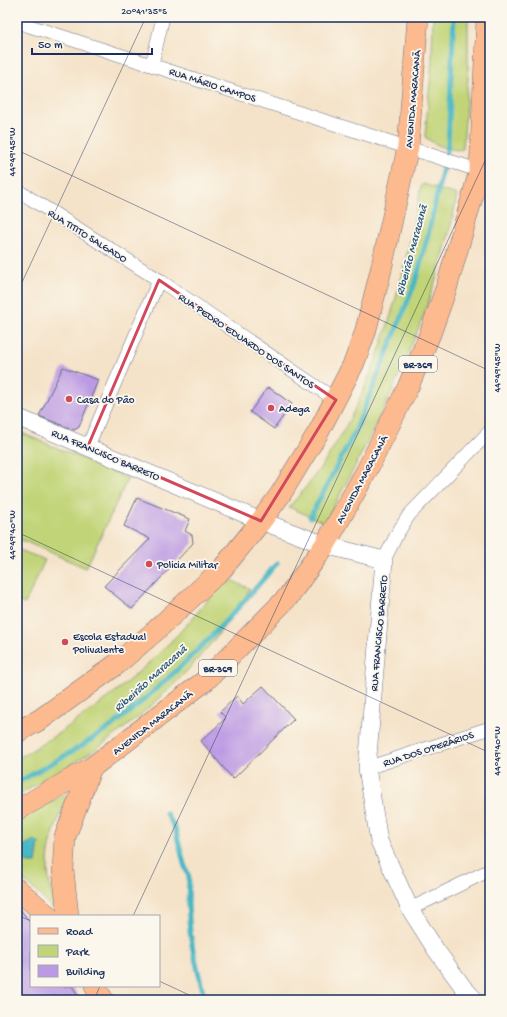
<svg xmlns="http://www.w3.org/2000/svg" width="507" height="1017" font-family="'Gochi Hand',sans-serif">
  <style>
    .green { fill: #c1d477; stroke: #6e826a }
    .water { fill: #4ab7c4; stroke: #327391 }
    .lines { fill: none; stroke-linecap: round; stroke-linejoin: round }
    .stream { stroke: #4ab7c4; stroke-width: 5 }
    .building { fill: #bc9ae3 }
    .minor-casing { stroke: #676e83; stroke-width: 14 }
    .tertiary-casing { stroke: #676e83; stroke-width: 18 }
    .primary-casing { stroke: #676e83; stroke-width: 22 }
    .minor { stroke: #fff; stroke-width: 13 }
    .tertiary { stroke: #fff; stroke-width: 17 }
    .primary { stroke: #fcba8e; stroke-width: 21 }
    .marked { fill: none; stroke: #d1495b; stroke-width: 3; stroke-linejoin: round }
    .ticks { fill: none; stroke: #1b2f5e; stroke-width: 1; stroke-opacity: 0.45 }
    .poi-dot { fill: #d1495b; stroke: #fbf7ec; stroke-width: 1.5 }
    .labels { text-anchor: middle; stroke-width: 3.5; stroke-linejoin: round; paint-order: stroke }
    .shield { fill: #fbf7ec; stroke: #5e6b89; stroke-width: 1 }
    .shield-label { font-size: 10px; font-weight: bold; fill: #1b2f5e }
    .street-label { font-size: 11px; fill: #1b2f5e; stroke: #fbf7ec }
    .poi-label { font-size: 11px; fill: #1b2f5e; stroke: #fbf7ec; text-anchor: start }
    .water-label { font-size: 12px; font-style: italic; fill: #29587d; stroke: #fbf7ec }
    .neatline { fill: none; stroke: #1b2f5e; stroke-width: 1.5 }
    .ticks-label { font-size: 10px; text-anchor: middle; fill: #1b2f5e }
  </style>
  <rect width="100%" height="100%" fill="#fbf7ec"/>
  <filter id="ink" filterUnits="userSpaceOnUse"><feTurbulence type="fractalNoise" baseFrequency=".025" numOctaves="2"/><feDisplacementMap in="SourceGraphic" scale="8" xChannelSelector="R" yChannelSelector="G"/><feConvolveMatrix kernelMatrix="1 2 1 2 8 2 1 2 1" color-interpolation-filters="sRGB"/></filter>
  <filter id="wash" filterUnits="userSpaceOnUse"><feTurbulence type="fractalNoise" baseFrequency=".012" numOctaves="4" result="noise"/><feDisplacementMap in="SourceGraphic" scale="16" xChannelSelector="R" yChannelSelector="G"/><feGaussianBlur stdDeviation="0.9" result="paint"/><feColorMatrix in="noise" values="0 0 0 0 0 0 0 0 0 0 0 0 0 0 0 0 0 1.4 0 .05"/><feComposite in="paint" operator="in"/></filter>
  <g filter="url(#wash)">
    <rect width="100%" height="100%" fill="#f5e3c9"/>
    <g class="green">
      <path d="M 433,17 L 468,17 L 468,76 L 463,149 C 451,152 435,145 425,137 L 432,60 Z"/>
      <path d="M 423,184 L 457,195 C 437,310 379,422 325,523 L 289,507 C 369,420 400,299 421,186 Z"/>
      <polygon points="17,431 128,478 86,568 17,538"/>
      <polygon points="17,549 45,560 25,604 17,601"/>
      <path d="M 225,577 L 250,589 C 211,652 157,707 96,749 C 70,766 43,781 17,796 L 17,759 C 96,713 172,652 225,577 Z"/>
      <path d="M 64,794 L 67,797 C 50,838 40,864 56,908 L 54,910 L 27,883 L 17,878 L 17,821 Z"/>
    </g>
    <polygon class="water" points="34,840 39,843 36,863 29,863 21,860 17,868 17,849"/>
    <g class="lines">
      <g class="stream">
        <polyline points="310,517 355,432 415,283 428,235 448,145 454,17"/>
        <path d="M 17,783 C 49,764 83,747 113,725 C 173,678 228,622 277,563"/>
        <polyline points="166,813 175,828 184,864 189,877 188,904 190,932 193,950 205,1000"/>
      </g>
    </g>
    <g id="blocks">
      <g class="building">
        <polygon points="63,367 98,380 79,427 74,430 39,416"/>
        <polygon points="268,387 292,404 274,429 250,412"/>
        <polygon points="137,498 190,519 185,531 192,535 193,543 132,609 104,586 150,539 124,526"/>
        <polygon points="263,686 294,719 233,779 201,741 226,718 220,712 237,696 243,704"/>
        <polygon points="17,905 31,924 31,986 72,986 81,1000 17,1000"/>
      </g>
    </g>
  </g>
  <g filter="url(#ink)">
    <use href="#blocks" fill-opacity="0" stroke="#676e83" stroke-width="1"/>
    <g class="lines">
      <defs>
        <g id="minor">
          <polyline points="17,22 490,174"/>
          <polyline points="152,64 163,17"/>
          <polyline points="17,190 159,280 336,400"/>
          <polyline points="88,446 159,280"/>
          <polyline points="384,560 397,534 409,515 490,431"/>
          <polyline points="367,768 490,728"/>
          <polyline points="410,909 490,870"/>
        </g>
        <polyline id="tertiary" points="17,417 261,521 325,545 384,560 367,768 379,841 410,909 436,950 463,987 475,1000"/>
        <g id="primary">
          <polyline points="17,732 41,719 117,664 154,632 222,569 261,521 280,495 319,431 354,363 365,333 381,270 408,147 418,17"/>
          <polyline points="17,810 91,768 206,680 288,597 325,545 366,472 408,387 430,334 447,286 480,170 487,17"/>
          <polyline points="17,889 48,916"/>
          <polyline points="68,916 63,870 65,837 91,768"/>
          <polyline points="95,986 103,1000"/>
        </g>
      </defs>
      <use href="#minor" class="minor-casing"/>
      <use href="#tertiary" class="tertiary-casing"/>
      <use href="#primary" class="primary-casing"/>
      <use href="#minor" class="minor"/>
      <use href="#tertiary" class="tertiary"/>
      <use href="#primary" class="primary"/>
    </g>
  </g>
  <path class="marked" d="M 159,280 L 336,400 L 261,521 L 88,446 Z"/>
  <path class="ticks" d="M 17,150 L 490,371M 17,293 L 146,17M 17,532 L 490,753M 17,915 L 31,921M 133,916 L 490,150M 159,981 L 200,1000M 94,1000 L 100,986"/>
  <g class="poi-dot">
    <circle cx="69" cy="399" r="4"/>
    <circle cx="271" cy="408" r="4"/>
    <circle cx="149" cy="564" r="4"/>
    <circle cx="65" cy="642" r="4"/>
  </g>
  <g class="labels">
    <g class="shield">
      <rect x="399" y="356" width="38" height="16" rx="3"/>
      <rect x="199" y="660" width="38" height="16" rx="3"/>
    </g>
    <g class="shield-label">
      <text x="418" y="368">BR-369</text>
      <text x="218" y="672">BR-369</text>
    </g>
    <g class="street-label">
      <text transform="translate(213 84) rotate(18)" y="4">RUA MÁRIO CAMPOS</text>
      <text transform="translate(412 99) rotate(-85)" y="4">AVENIDA MARACANÃ</text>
      <text transform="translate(88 235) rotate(32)" y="4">RUA TITITO SALGADO</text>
      <text transform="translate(247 340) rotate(34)" y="4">RUA PEDRO EDUARDO DOS SANTOS</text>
      <text transform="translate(106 454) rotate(23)" y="4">RUA FRANCISCO BARRETO</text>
      <text transform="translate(361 479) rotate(-62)" y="4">AVENIDA MARACANÃ</text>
      <text transform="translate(378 633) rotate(-85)" y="4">RUA FRANCISCO BARRETO</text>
      <text transform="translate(152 722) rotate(-38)" y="4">AVENIDA MARACANÃ</text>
      <text transform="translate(428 748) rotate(-18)" y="4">RUA DOS OPERÁRIOS</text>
    </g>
    <g class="poi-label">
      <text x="77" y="403">Casa do Pão</text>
      <text x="279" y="412">Adega</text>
      <text x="157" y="568">Policia Militar</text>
      <text x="73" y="640">Escola Estadual<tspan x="73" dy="13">Polivalente</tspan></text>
    </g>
    <g class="water-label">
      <text transform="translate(411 250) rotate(-75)" y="4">Ribeirão Maracanã</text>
      <text transform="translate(150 678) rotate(-42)" y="4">Ribeirão Maracanã</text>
    </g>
  </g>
  <rect width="507" height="1017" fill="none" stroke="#fbf7ec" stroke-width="44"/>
  <rect x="30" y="915" width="130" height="72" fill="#fbf7ec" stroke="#a1a7b3"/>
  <rect x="38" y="928" width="20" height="6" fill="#fcba8e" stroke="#a1a7b3"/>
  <text x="66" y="935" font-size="12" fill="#1b2f5e">Road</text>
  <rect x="38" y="945" width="20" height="12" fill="#c1d477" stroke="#a1a7b3"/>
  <text x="66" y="955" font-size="12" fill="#1b2f5e">Park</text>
  <rect x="38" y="965" width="20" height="12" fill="#bc9ae3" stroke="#a1a7b3"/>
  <text x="66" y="975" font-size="12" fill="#1b2f5e">Building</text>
  <path d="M32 48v6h120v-6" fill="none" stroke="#1b2f5e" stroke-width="2"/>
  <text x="38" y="48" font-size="12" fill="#1b2f5e" stroke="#fbf7ec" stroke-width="3" paint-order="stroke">50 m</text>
  <rect x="22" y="22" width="463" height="973" class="neatline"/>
  <g class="ticks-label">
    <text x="144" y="14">20°41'35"S</text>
    <text transform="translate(11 152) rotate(-90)" y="4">44°49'45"W</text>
    <text transform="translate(496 368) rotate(-90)" y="4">44°49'45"W</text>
    <text transform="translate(11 535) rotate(-90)" y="4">44°49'40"W</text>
    <text transform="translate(496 751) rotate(-90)" y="4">44°49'40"W</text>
  </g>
</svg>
